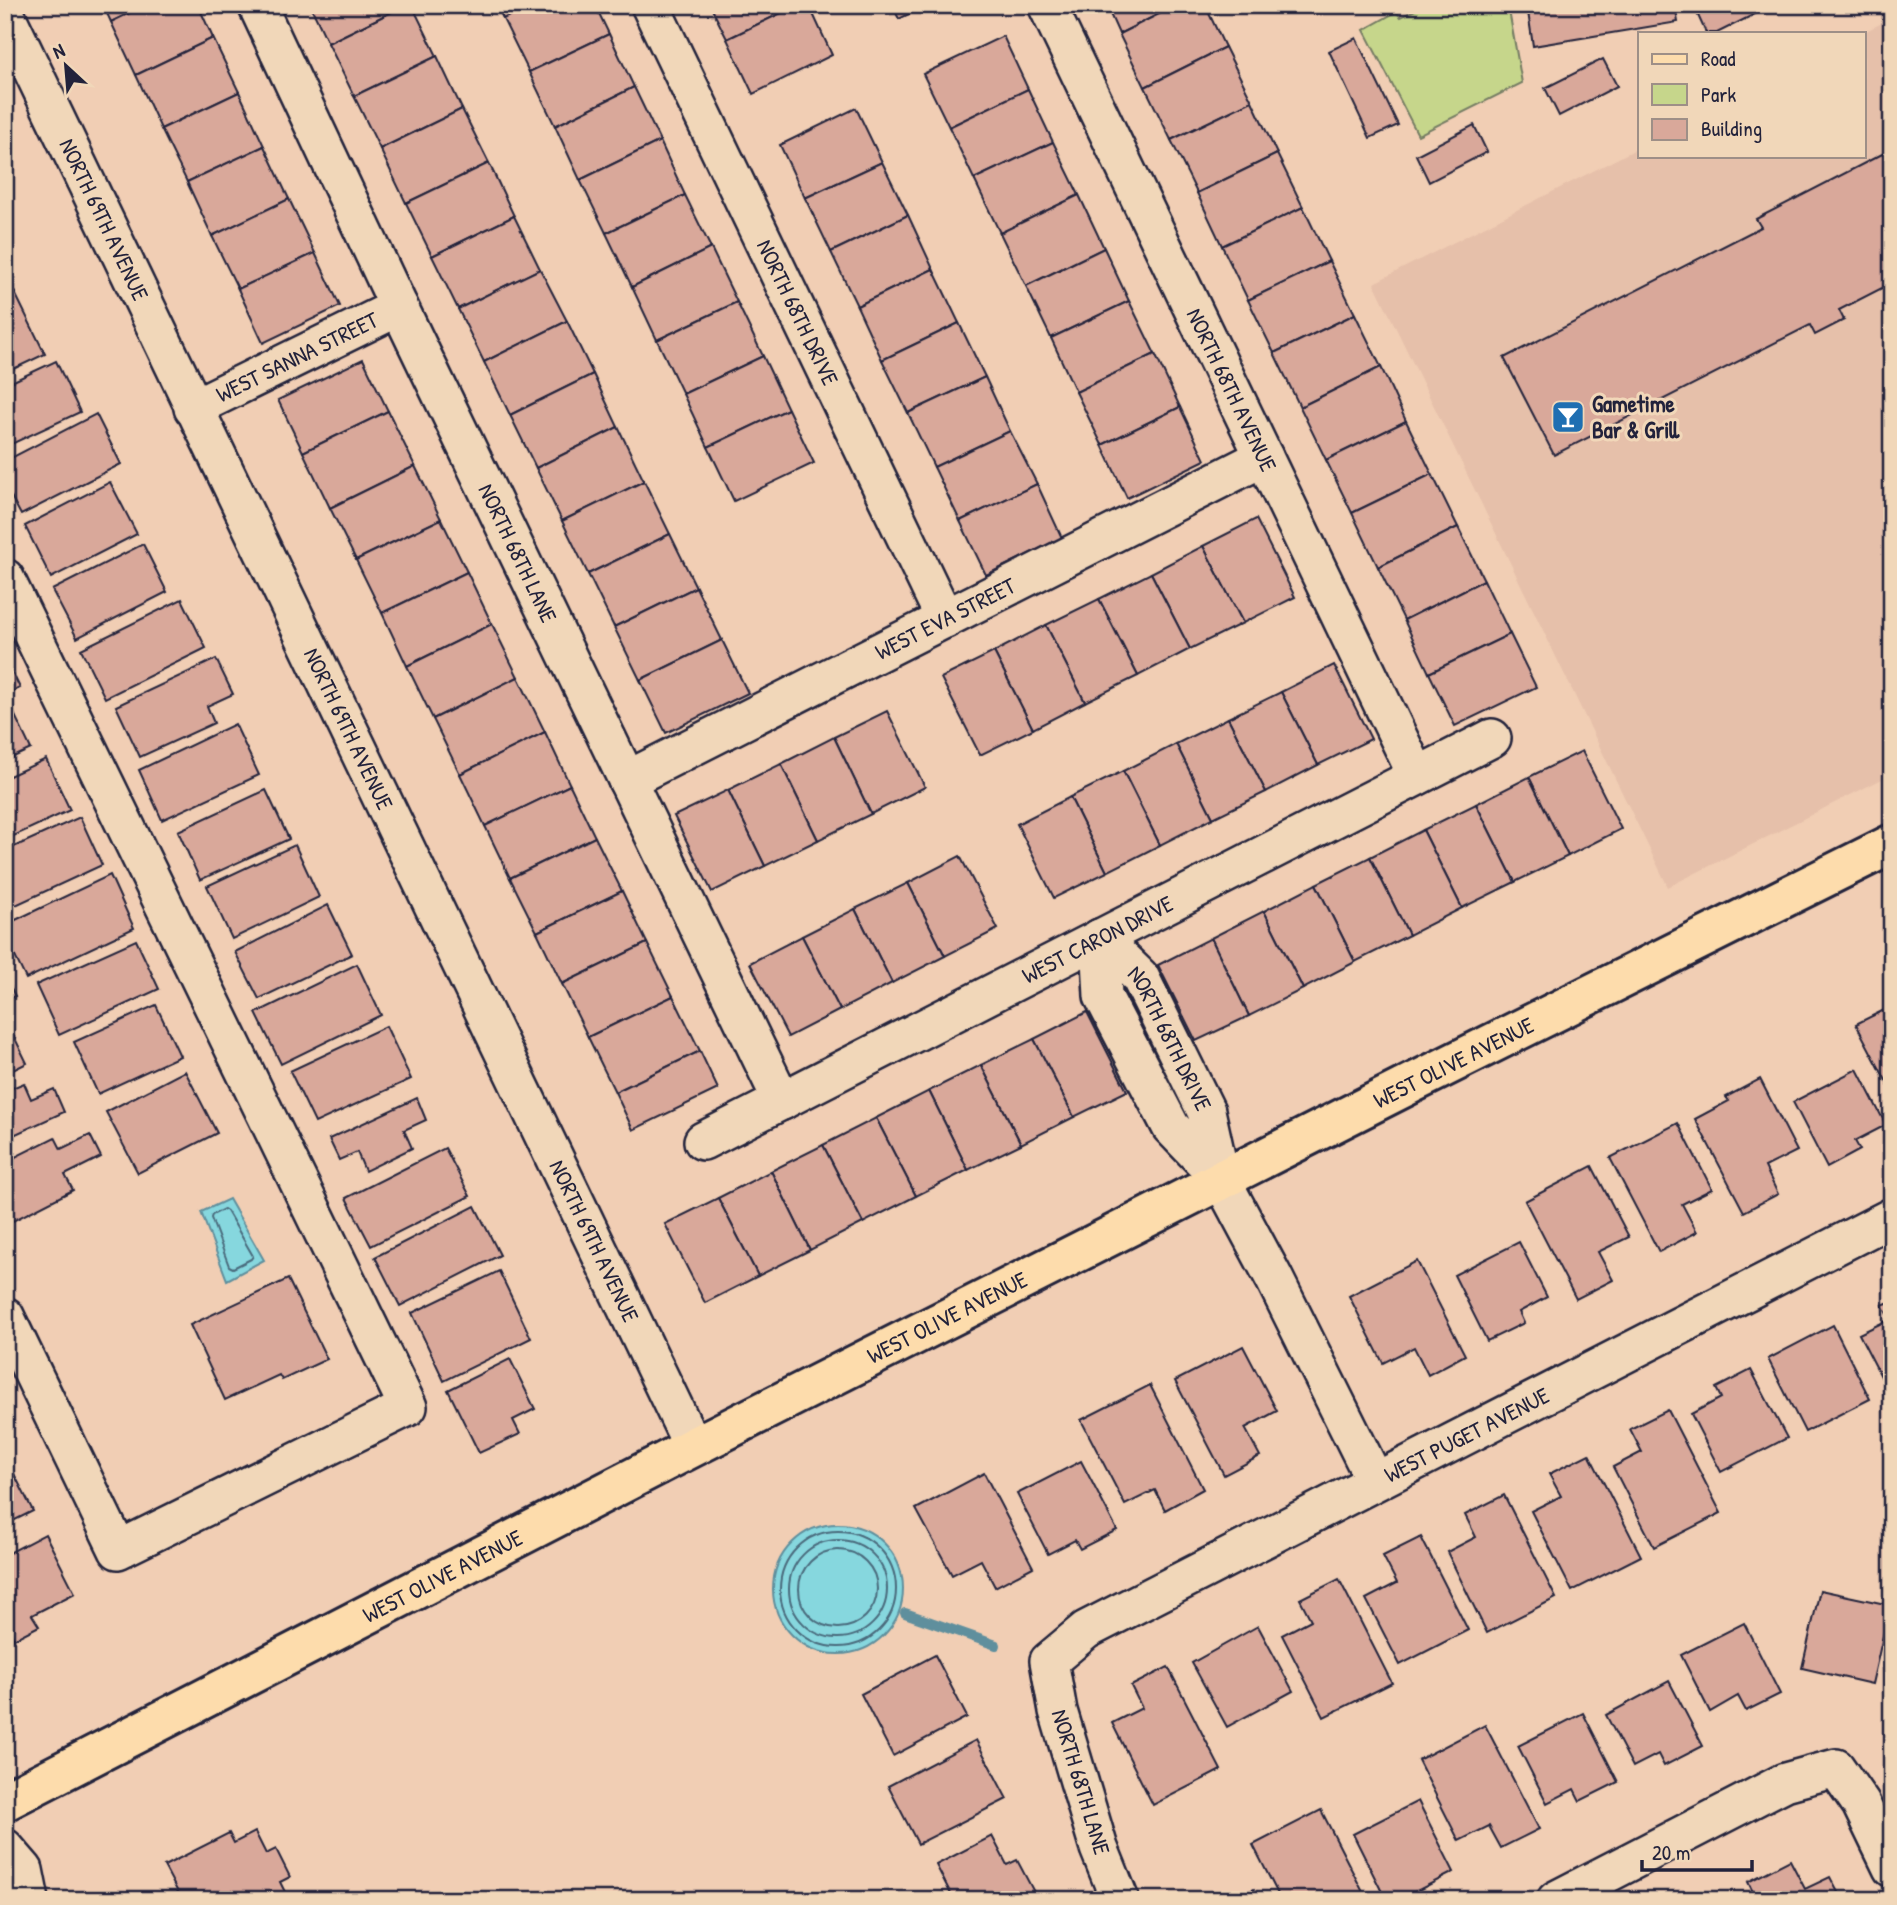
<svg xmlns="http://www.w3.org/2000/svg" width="1897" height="1905" font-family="'Patrick Hand',sans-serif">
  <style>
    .built { fill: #e6c0aa }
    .green { fill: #c6d68b; stroke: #747c63; stroke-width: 2 }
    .water { fill: #86d7de; stroke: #5e8f9d; stroke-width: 2 }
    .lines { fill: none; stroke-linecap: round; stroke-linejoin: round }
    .shore { stroke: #4a6a7c; stroke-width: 2 }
    .stream { stroke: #5e8f9d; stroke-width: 10 }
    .building { fill: #d9a89a; stroke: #22223b; stroke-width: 2 }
    .minor-casing { stroke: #22223b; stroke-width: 42 }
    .major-casing { stroke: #22223b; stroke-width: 44 }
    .minor { stroke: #f1d7b9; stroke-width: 37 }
    .major { stroke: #fddcac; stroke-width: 38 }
    .labels { text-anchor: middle; stroke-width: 6; stroke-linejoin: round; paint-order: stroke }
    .street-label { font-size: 23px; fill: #22223b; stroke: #f1d7b9 }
    .poi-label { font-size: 23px; font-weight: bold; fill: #22223b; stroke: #f1d7b9; text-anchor: start }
  </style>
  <rect width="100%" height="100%" fill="#f1ceb4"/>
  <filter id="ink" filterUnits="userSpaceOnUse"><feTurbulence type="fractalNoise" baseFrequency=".0143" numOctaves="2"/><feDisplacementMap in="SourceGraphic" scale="14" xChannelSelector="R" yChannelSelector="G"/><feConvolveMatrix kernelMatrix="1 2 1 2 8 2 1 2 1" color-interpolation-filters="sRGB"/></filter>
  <g filter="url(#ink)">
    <polygon class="built" points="1892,18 1892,774 1668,887 1374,283 1640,147 1640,156 1864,156 1864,33 1862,33"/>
    <polygon class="green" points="1425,5 1508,5 1522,83 1418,135 1364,30 1396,12 1401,17"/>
    <g class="water">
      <polygon points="229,1199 264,1260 227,1280 201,1212"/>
      <circle cx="838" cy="1589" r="65"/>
    </g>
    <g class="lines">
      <g class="shore">
        <polygon points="224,1209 227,1211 253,1256 251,1259 233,1268 229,1266 211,1218 212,1215"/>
        <circle cx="838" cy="1589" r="58"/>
        <circle cx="838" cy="1589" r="49"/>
        <circle cx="838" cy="1589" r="39"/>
      </g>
      <polyline class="stream" points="905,1613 996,1645"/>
    </g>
    <g class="building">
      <polygon points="103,5 146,5 111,22"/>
      <polygon points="146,5 198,5 213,38 136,75 111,22"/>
      <polygon points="310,5 406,5 328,43"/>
      <polygon points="406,5 412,5 437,56 354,96 328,43"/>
      <polygon points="497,5 531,5 503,19"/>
      <polygon points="531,5 595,5 609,34 529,72 503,19"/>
      <polygon points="710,5 798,5 727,39"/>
      <polygon points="798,5 809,5 832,55 753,94 727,39"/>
      <polygon points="892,5 927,5 899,19"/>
      <polygon points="1106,5 1177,5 1119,34"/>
      <polygon points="1177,5 1205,5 1225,47 1145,87 1119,34"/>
      <polygon points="1527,5 1675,5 1678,22 1533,46"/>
      <polygon points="1708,5 1773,5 1717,33 1706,33 1696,11"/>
      <polygon points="609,34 634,87 555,126 529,72"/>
      <polygon points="1003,36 1028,89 949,127 923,74"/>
      <polygon points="213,38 239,92 161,129 136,75"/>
      <polygon points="1356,38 1398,125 1370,138 1329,51"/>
      <polygon points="1225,47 1252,101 1171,140 1145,87"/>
      <polygon points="437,56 462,109 380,149 354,96"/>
      <polygon points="1603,59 1617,86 1559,116 1545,88"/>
      <polygon points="634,87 660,141 580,180 555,126"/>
      <polygon points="1028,89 1053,142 974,179 949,127"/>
      <polygon points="239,92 264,146 187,182 161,129"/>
      <polygon points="1252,101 1277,154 1197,193 1171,140"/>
      <polygon points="856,108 882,162 805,198 780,145"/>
      <polygon points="462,109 489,163 406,203 380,149"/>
      <polygon points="1474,125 1487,152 1429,182 1416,155"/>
      <polygon points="660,141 685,195 606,233 580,180"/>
      <polygon points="1053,142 1079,195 1000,233 974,179"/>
      <polygon points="264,146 289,199 212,236 187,182"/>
      <polygon points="1892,149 1892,283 1839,310 1844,320 1815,335 1810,325 1554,455 1504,358 1761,227 1756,219"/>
      <polygon points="1277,154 1303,207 1222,246 1197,193"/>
      <polygon points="882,162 908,215 831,252 805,198"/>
      <polygon points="489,163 514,216 432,256 406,203"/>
      <polygon points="685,195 711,248 632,287 606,233"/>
      <polygon points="1079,195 1104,248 1026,286 1000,233"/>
      <polygon points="289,199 315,253 238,289 212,236"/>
      <polygon points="1303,207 1329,261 1248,300 1222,246"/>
      <polygon points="908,215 933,269 857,306 831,252"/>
      <polygon points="514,216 540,269 458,309 432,256"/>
      <polygon points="711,248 737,302 657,340 632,287"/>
      <polygon points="1104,248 1129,301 1051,338 1026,286"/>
      <polygon points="315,253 340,306 263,343 238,289"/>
      <polygon points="1329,261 1355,314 1274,353 1248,300"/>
      <polygon points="540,269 567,321 484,362 458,309"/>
      <polygon points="933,269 959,323 882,360 857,306"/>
      <polygon points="14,291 45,354 5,373 5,295"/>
      <polygon points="1129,301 1155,354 1076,392 1051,338"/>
      <polygon points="737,302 763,356 683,394 657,340"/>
      <polygon points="1355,314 1381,367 1300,407 1274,353"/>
      <polygon points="567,321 593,374 510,415 484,362"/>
      <polygon points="959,323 985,377 908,413 882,360"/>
      <polygon points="1155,354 1180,407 1102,445 1076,392"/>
      <polygon points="763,356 788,409 708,447 683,394"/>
      <polygon points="363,359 388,411 303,452 278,400"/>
      <polygon points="56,361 80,412 5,447 5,385"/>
      <polygon points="1381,367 1406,421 1326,460 1300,407"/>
      <polygon points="593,374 618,427 536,468 510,415"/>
      <polygon points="985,377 1010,431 934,467 908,413"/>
      <polygon points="1180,407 1205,460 1127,498 1102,445"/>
      <polygon points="788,409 814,463 734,501 708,447"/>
      <polygon points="388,411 415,466 330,508 303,452"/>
      <polygon points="96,414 121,464 21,515 5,485 5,461"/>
      <polygon points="1406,421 1432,474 1352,513 1326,460"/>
      <polygon points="618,427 644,481 562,521 536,468"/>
      <polygon points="1010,431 1037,484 960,521 934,467"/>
      <polygon points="415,466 441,519 356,560 330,508"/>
      <polygon points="1432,474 1458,527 1378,567 1352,513"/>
      <polygon points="644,481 670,534 588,574 562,521"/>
      <polygon points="110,482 137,534 51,578 25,526"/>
      <polygon points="1037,484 1062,538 986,575 960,521"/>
      <polygon points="441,519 467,572 382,613 356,560"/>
      <polygon points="1256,519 1295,597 1243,623 1203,546"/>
      <polygon points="1458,527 1484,580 1404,620 1378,567"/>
      <polygon points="670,534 696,587 614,627 588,574"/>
      <polygon points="143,544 167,592 77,638 52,590"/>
      <polygon points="1203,546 1243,623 1190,649 1151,573"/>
      <polygon points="467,572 492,624 407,666 382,613"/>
      <polygon points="1151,573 1190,649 1138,676 1099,599"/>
      <polygon points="1484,580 1510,634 1429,673 1404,620"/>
      <polygon points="696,587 722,640 640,680 614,627"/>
      <polygon points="182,599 206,648 105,698 81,649"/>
      <polygon points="1099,599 1138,676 1085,702 1046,625"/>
      <polygon points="492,624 518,677 433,719 407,666"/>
      <polygon points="1046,625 1085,702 1033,729 994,652"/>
      <polygon points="1510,634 1536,687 1455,726 1429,673"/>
      <polygon points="722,640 748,693 666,733 640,680"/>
      <polygon points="994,652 1033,729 980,755 941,678"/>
      <polygon points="5,657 20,688 5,695"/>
      <polygon points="216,659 233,694 207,706 214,723 140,757 116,706"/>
      <polygon points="1334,665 1371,739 1318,765 1281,692"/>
      <polygon points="518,677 545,732 460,774 433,719"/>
      <polygon points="1281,692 1318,765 1266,792 1228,718"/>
      <polygon points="9,703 31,749 5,761 5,705"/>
      <polygon points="887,711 925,787 871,814 834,737"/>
      <polygon points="1228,718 1266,792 1213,818 1176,744"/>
      <polygon points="235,724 259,775 162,820 139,770"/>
      <polygon points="545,732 570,785 485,826 460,774"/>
      <polygon points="834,737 871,814 818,840 781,764"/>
      <polygon points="1176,744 1213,818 1160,845 1123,771"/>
      <polygon points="1582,751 1621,829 1568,856 1529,777"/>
      <polygon points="46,759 70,810 5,840 5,778"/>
      <polygon points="781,764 818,840 765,866 728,790"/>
      <polygon points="1123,771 1160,845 1107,872 1070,797"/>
      <polygon points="1529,777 1568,856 1515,882 1476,804"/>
      <polygon points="570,785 595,837 510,878 485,826"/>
      <polygon points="266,790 289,839 200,880 178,831"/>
      <polygon points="728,790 765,866 712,892 674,816"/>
      <polygon points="1070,797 1107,872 1054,898 1017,824"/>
      <polygon points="1476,804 1515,882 1462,908 1423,830"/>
      <polygon points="80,817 102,865 5,910 5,851"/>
      <polygon points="1423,830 1462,908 1409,935 1370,857"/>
      <polygon points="595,837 622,891 537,932 510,878"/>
      <polygon points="295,845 319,897 232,939 207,886"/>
      <polygon points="960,856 998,929 945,956 908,883"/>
      <polygon points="1370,857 1409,935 1355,962 1316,884"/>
      <polygon points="110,875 134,928 26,979 5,936 5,925"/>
      <polygon points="908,883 945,956 892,983 855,909"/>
      <polygon points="1316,884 1355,962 1303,989 1264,911"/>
      <polygon points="622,891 647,943 562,984 537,932"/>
      <polygon points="328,905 352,954 259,999 235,952"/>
      <polygon points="855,909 892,983 840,1010 802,936"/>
      <polygon points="1264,911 1303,989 1249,1016 1211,938"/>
      <polygon points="802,936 840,1010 788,1037 750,963"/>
      <polygon points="1211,938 1249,1016 1196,1041 1158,965"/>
      <polygon points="136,940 159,989 59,1035 36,985"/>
      <polygon points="647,943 673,996 588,1037 562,984"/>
      <polygon points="357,964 381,1015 281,1064 256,1013"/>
      <polygon points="5,976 15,996 5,1001"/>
      <polygon points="673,996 700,1051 615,1092 588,1037"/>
      <polygon points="156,1005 180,1056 98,1094 74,1042"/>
      <polygon points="1892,1006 1892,1092 1856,1024"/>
      <polygon points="1087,1012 1127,1091 1074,1117 1034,1039"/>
      <polygon points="5,1018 27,1063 5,1074"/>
      <polygon points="386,1026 411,1079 315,1123 290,1071"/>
      <polygon points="1034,1039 1074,1117 1021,1144 981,1065"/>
      <polygon points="700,1051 718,1089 633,1130 615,1092"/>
      <polygon points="981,1065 1021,1144 968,1170 929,1091"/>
      <polygon points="1857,1069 1886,1125 1855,1141 1860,1150 1827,1168 1793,1102"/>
      <polygon points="185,1071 217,1133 138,1173 106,1112"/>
      <polygon points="1760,1079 1797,1151 1765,1167 1778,1194 1744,1212 1695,1119 1729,1101 1726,1097"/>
      <polygon points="24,1083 31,1099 54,1089 64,1112 5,1139 5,1091"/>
      <polygon points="929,1091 968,1170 916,1196 876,1118"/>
      <polygon points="417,1098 426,1120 404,1130 412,1148 365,1171 357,1152 339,1160 329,1139"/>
      <polygon points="876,1118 916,1196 863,1223 823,1145"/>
      <polygon points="1678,1123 1712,1189 1682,1204 1697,1232 1659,1252 1610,1158"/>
      <polygon points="90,1135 101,1157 65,1175 73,1190 7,1224 5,1162 55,1137 61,1149"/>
      <polygon points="823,1145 863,1223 810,1250 771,1171"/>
      <polygon points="445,1148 470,1196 371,1246 346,1198"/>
      <polygon points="1592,1166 1629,1237 1598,1252 1613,1280 1576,1299 1525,1201"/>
      <polygon points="771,1171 810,1250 758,1276 718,1198"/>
      <polygon points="718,1198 758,1276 705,1303 665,1224"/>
      <polygon points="475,1206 500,1255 400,1306 375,1257"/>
      <polygon points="1519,1242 1547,1297 1519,1312 1524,1323 1487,1341 1454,1275"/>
      <polygon points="1417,1261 1465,1355 1428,1375 1414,1347 1383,1363 1349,1296"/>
      <polygon points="499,1271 531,1338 444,1381 412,1313"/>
      <polygon points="288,1279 327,1359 282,1380 279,1375 225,1400 190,1325"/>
      <polygon points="1892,1301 1892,1390 1889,1392 1859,1334 1890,1319 1882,1305"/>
      <polygon points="1833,1325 1870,1399 1805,1432 1768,1359"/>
      <polygon points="1243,1346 1277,1411 1245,1428 1260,1456 1224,1475 1175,1381"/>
      <polygon points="510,1359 535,1409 513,1420 520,1434 479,1453 448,1390"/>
      <polygon points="1751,1370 1787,1438 1721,1472 1691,1414 1721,1398 1716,1388"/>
      <polygon points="1150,1385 1203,1489 1165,1510 1155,1490 1125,1505 1081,1420"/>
      <polygon points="1668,1410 1721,1513 1654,1547 1613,1467 1642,1452 1630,1429"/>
      <polygon points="1589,1454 1641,1556 1572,1591 1531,1511 1561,1496 1549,1474"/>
      <polygon points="5,1456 33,1511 5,1525"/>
      <polygon points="1081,1461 1117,1530 1080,1549 1075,1540 1048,1554 1017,1494"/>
      <polygon points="984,1473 1033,1567 995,1587 981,1560 952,1575 916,1509"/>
      <polygon points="1504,1495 1556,1598 1487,1633 1447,1552 1476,1537 1465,1515"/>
      <polygon points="45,1534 75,1593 32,1615 39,1626 14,1639 9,1628 5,1630 5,1555"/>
      <polygon points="1421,1537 1468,1630 1400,1665 1366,1599 1397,1583 1383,1556"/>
      <polygon points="1339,1579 1392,1683 1324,1717 1282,1635 1311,1620 1300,1599"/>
      <polygon points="1820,1590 1890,1605 1872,1684 1802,1668"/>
      <polygon points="1744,1623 1780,1694 1746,1711 1738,1696 1710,1712 1681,1655"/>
      <polygon points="1258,1626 1293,1691 1227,1727 1192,1663"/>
      <polygon points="935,1655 967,1717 893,1756 861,1694"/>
      <polygon points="1168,1667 1221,1770 1153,1805 1112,1723 1142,1708 1131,1686"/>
      <polygon points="1669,1681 1703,1746 1664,1766 1658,1754 1633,1767 1606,1715"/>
      <polygon points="1583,1713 1618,1782 1580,1801 1574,1789 1547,1803 1518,1746"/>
      <polygon points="1485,1725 1539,1829 1501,1848 1489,1826 1459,1841 1418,1760"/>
      <polygon points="976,1740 1007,1799 918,1844 888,1786"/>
      <polygon points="1418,1801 1454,1872 1399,1900 1386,1900 1353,1834"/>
      <polygon points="1321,1810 1367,1900 1281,1900 1253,1845"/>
      <polygon points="255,1832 266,1854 276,1849 290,1877 280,1882 289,1900 182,1900 164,1866 229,1833 234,1843"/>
      <polygon points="992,1836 1007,1865 1017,1860 1035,1894 1024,1900 954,1900 936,1865"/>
      <polygon points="1790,1860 1805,1889 1830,1877 1842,1900 1757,1900 1748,1882"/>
      <polygon points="1254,1889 1260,1900 1233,1900"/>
    </g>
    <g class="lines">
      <defs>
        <g id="minor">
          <path id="s1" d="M 257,5 L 399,307 L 782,1101"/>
          <path id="s2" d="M 650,5 L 945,619"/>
          <path id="s3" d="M 1047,5 L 1417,776"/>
          <path id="s4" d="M 5,13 L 693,1447"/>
          <path id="s5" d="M 193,408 L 399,307"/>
          <polyline points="5,578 408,1407 118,1550 5,1316"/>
          <path id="s6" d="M 627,780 L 1264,457"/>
          <path id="s7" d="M 1100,938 L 1140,977 L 1206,1111 L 1221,1179 L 1274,1278 L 1375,1481"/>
          <polyline points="1100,938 1103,996 1171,1127 1221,1179"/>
          <path id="s8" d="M 703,1141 L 1492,738"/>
          <polyline points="5,1848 24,1870 30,1900"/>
          <path id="s9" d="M 1120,1900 L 1099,1848 L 1058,1711 L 1049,1661 L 1086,1630 L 1892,1217"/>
          <polyline points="1556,1900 1785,1782 1836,1768 1861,1804 1892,1868"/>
        </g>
        <g id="major">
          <path id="s10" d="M 5,1801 C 236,1684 465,1564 695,1446 C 1093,1242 1492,1043 1892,844"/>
        </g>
      </defs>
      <use href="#minor" class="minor-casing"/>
      <use href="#major" class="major-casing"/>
      <use href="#minor" class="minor"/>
      <use href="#major" class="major"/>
    </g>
  </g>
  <defs>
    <symbol id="bar-square" viewBox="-11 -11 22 22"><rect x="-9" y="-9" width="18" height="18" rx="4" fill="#1f6fb2" stroke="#f1d7b9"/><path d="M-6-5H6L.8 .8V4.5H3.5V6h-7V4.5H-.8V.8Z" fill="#fff"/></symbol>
  </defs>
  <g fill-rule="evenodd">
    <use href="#bar-square" x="1549" y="398" width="38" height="38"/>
  </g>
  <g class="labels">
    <g class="street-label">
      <text dy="8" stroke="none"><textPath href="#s4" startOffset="229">NORTH 69TH AVENUE</textPath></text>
      <text dy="8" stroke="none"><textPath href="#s2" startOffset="341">NORTH 68TH DRIVE</textPath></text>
      <text dy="8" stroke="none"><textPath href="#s5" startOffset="116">WEST SANNA STREET</textPath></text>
      <text dy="8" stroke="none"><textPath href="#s3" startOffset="427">NORTH 68TH AVENUE</textPath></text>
      <text dy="8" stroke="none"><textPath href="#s1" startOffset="607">NORTH 68TH LANE</textPath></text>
      <text dy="8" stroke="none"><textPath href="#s6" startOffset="357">WEST EVA STREET</textPath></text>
      <text dy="8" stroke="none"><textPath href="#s4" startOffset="794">NORTH 69TH AVENUE</textPath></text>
      <text dy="8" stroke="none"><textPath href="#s8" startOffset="443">WEST CARON DRIVE</textPath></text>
      <text dy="8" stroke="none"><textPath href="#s7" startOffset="124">NORTH 68TH DRIVE</textPath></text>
      <text dy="8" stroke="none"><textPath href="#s10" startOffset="1626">WEST OLIVE AVENUE</textPath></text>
      <text dy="8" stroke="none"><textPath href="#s4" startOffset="1362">NORTH 69TH AVENUE</textPath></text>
      <text dy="8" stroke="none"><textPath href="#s10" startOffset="1059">WEST OLIVE AVENUE</textPath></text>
      <text dy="8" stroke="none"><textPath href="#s9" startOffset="726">WEST PUGET AVENUE</textPath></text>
      <text dy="8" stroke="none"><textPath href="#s10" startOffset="492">WEST OLIVE AVENUE</textPath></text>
      <text transform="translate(1081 1782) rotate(73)" y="8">NORTH 68TH LANE</text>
    </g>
    <g class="poi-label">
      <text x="1592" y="412">Gametime<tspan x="1592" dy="26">Bar &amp; Grill</tspan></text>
    </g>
  </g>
  <rect width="1897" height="1905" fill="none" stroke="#f1d7b9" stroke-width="28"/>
  <rect x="14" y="14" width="1869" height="1877" fill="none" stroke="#22223b" stroke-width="2.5" filter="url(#ink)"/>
  <rect x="1638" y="32" width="228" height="126" fill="#f1d7b9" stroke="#9e8f87" stroke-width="2"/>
  <rect x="1652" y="54" width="35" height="10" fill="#fddcac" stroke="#9e8f87" stroke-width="2"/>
  <text x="1701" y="66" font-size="21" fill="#22223b">Road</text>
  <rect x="1652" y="84" width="35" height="21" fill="#c6d68b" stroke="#9e8f87" stroke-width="2"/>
  <text x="1701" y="102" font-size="21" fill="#22223b">Park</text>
  <rect x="1652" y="119" width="35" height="21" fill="#d9a89a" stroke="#9e8f87" stroke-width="2"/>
  <text x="1701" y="136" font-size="21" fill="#22223b">Building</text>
  <g transform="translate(66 66) rotate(334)" stroke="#f1d7b9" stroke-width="5" paint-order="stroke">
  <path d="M0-5L12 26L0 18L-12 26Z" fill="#22223b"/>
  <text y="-10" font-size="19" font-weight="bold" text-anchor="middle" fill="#22223b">N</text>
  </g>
  <path d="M1642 1860v10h110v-10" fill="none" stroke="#22223b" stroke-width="3.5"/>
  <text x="1652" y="1860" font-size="21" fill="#22223b" stroke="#f1d7b9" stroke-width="5" paint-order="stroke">20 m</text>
</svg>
